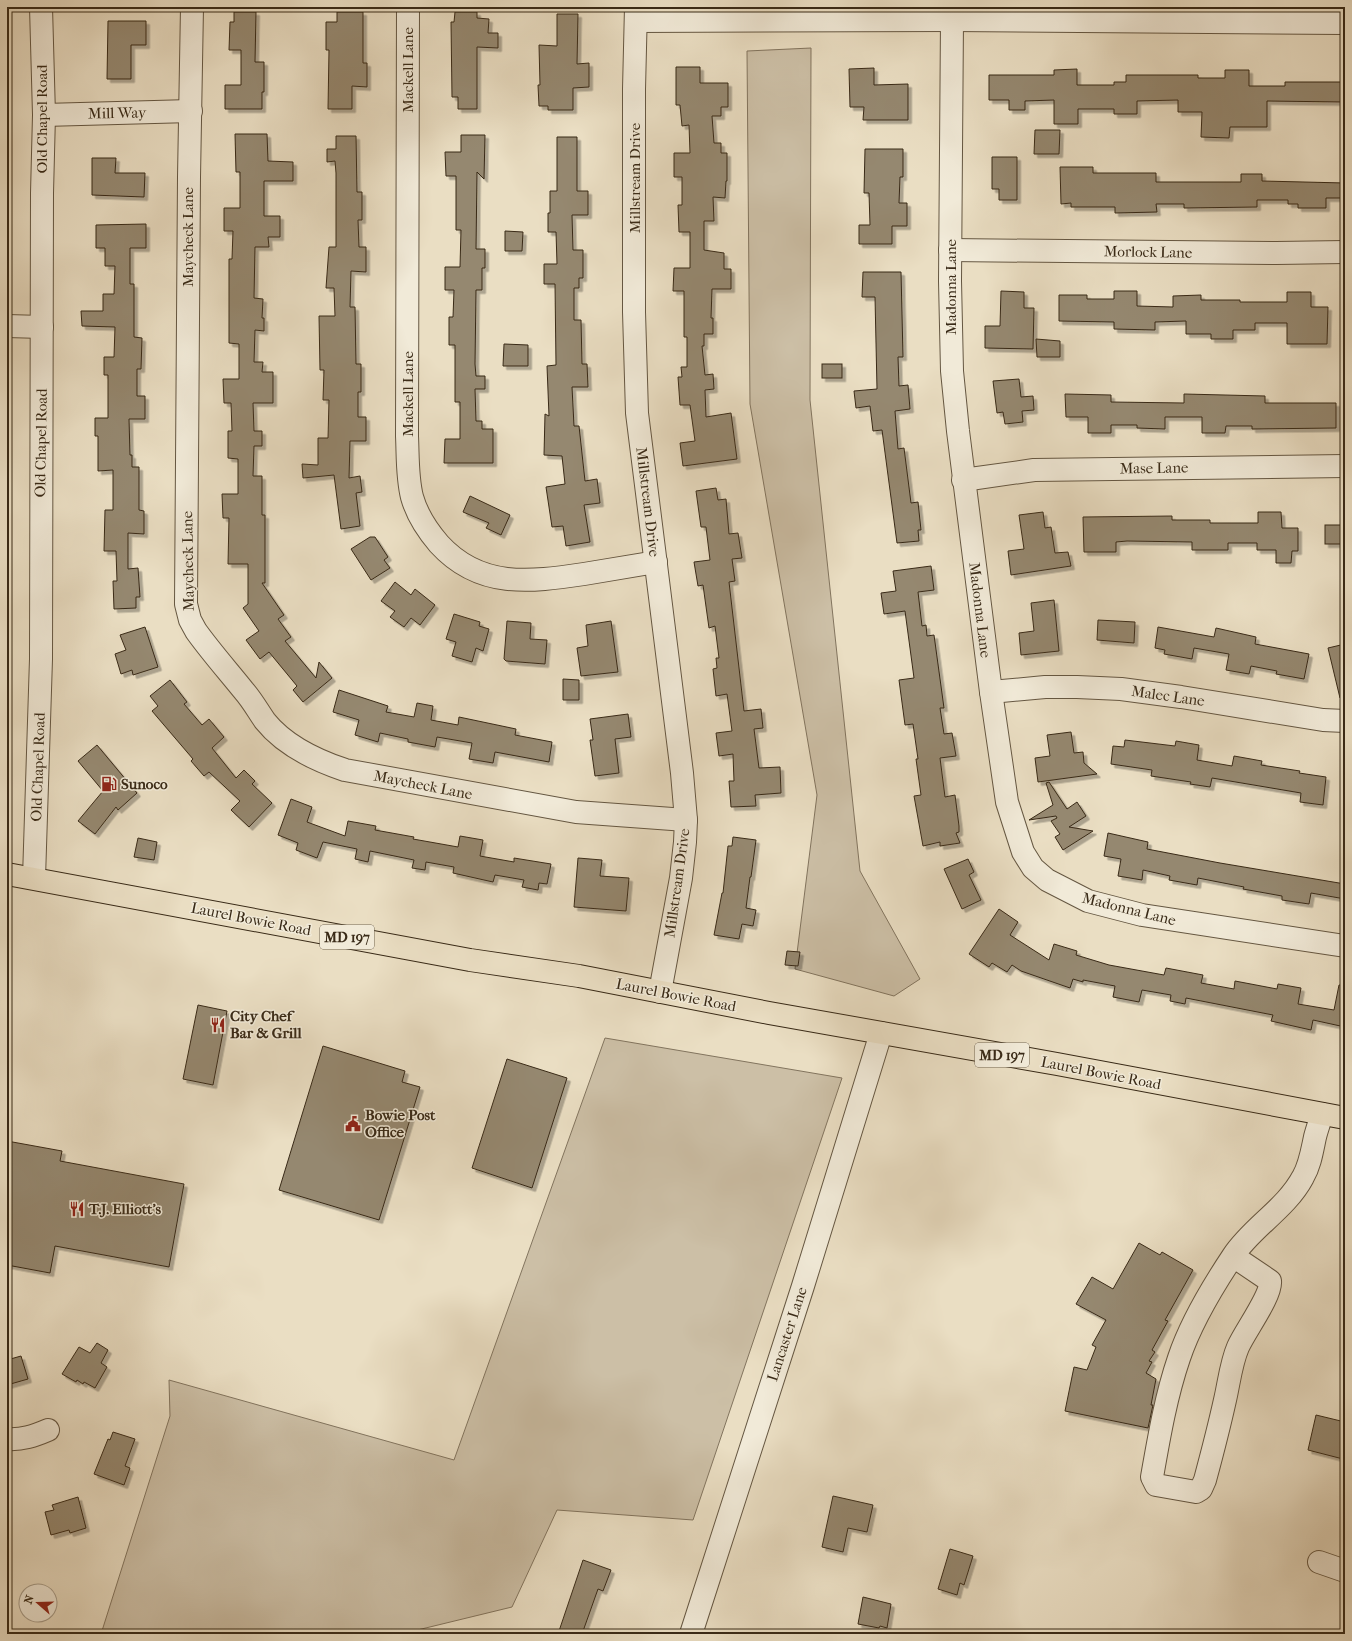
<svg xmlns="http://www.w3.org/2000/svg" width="1352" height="1641" font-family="'IM FELL French Canon',serif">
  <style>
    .green { fill: #ccbfa6; stroke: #82745e }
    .building { fill: #958870; stroke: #392a17; filter: url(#shadow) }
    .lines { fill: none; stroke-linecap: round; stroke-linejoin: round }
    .minor-casing { stroke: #655742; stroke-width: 24 }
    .major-casing { stroke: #392a17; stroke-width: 24 }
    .minor { stroke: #f1ead8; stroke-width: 22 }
    .major { stroke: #eadec3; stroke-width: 22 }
    .labels { text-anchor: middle; stroke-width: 3; stroke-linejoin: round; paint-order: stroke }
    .shield { fill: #f1ead8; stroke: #706451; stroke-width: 1 }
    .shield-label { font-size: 14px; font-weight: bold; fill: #392a17 }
    .street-label { font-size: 15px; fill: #392a17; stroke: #f1ead8 }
    .poi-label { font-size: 15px; font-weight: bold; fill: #392a17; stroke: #f1ead8; text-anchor: start }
  </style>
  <defs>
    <filter id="shadow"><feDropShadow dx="3.5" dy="3.5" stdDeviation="0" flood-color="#0004"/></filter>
  </defs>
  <rect width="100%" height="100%" fill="#eadec3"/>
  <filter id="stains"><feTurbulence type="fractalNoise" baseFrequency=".005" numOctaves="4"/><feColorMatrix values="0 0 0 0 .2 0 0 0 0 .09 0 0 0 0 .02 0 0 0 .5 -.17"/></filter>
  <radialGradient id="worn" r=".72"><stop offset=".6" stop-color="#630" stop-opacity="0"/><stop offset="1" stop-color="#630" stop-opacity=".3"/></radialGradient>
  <g class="green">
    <polygon points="811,48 810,400 860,871 920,979 894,996 795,969 817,795 750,404 747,51"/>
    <polygon points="605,1038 842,1078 693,1520 557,1510 512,1607 401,1634 101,1634 170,1416 169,1380 454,1460"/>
  </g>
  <g class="building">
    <polygon points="234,12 256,12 255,62 264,62 264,92 262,92 262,109 225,109 225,85 241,85 241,50 229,50 230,22 234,22"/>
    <polygon points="337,12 363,12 363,63 367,63 367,87 352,86 352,109 328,109 329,50 326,50 326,22 337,22"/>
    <polygon points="455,12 477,12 477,18 489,19 488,33 498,33 498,48 477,47 477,109 458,109 458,97 452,97 451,22 454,22"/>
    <polygon points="557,14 578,14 577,64 589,63 589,87 573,88 573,110 548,110 548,106 539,106 538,85 540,85 539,45 557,46"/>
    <polygon points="108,21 146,21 146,45 131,45 131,79 107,79"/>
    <polygon points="676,67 700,67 700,83 728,83 728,107 721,107 721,116 712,116 714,143 721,143 721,153 727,153 727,181 726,181 725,198 713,197 714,221 704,221 704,250 724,253 724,269 731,269 731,289 712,289 711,318 713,318 713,334 704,334 704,346 702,346 705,375 713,374 714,389 705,390 706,417 731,413 737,459 683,466 680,443 695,441 690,405 680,405 678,377 682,377 681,367 687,367 687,337 684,337 684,291 673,291 674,268 690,268 690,232 679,232 678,205 682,205 682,177 674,177 674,153 690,153 689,125 682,126 680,105 676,105"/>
    <polygon points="874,68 874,85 908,84 908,120 863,120 864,107 850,107 849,69"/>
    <polygon points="1077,69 1077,85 1114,85 1114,82 1126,82 1126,75 1198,75 1198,78 1225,78 1225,70 1249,70 1249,86 1285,86 1285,82 1345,82 1345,102 1267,101 1267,127 1230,127 1229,138 1201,137 1202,112 1178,112 1178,100 1137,101 1137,114 1114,114 1114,109 1078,109 1078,124 1054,124 1054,100 1025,101 1025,110 1009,110 1009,100 989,100 989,75 1054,75 1054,70"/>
    <polygon points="1035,130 1060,130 1059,154 1034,154"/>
    <polygon points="235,134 267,134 268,161 293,162 293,181 264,181 264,216 280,216 280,237 268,237 269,247 255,247 254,298 263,299 262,318 264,318 264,331 255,330 254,362 263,362 262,372 273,372 273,403 253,403 254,431 262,431 262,446 254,446 253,476 262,476 262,515 265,515 265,583 262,583 284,615 278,619 291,637 285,641 316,678 319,662 332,678 303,702 293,690 297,686 269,652 260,659 246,640 259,631 243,608 248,604 248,564 228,564 229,518 223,518 222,494 238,494 238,459 228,458 228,431 232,431 231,403 224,403 223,379 239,379 239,344 229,343 229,259 232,259 233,231 224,231 224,208 240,208 240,172 236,172"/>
    <polygon points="461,135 485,135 484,179 477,172 476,249 485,249 485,268 482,268 482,290 476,290 475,364 476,376 485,376 485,389 475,389 476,421 482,421 482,429 493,429 493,463 444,463 445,439 460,439 460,402 455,402 455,345 449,345 449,317 453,317 454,290 445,290 445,267 460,267 461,230 456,230 456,176 446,176 445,152 461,152"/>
    <polygon points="336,136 356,136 357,192 362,192 362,220 358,220 359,247 366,247 366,272 351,271 350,307 355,307 356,364 361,364 361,392 358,392 358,417 366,417 366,441 350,441 349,478 360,476 362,492 356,493 360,526 341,529 334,475 303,478 302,464 318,465 318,438 328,438 329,400 323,400 324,370 320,370 319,316 335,316 334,288 326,288 329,247 336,247 336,173 335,161 327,162 327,149 336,149"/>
    <polygon points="557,137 577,137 577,191 588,191 588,215 572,215 573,250 583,250 583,278 579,278 579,288 574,288 574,320 581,320 582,364 587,364 588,387 572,387 574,426 579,426 585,481 597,479 600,503 584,505 590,542 566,546 563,526 552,527 546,487 565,484 562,456 544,455 545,414 549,416 547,366 556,365 555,284 544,284 544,264 557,264 556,232 548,232 548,213 550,213 550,191 557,191"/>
    <polygon points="865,149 903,149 903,177 900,177 899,203 907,203 907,226 892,226 892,244 859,244 859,225 870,225 869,193 864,193"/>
    <polygon points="992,157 1017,157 1017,200 999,200 999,189 992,189"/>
    <polygon points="92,158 116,158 115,173 145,173 144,197 92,195"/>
    <polygon points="1060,167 1093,167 1093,173 1156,173 1156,182 1241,182 1241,174 1262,174 1262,181 1345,183 1345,198 1326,198 1326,208 1298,208 1298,204 1288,204 1288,200 1257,200 1257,207 1184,208 1184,204 1156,204 1157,212 1115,213 1115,207 1071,207 1071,203 1061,204"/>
    <polygon points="146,224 146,248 130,248 130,284 134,284 134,337 142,338 141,369 137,369 137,396 145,396 145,419 129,419 130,455 132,455 132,467 139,467 139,510 144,511 144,534 128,533 128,569 138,568 140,597 136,597 136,608 114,609 113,581 117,581 116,551 104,551 105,510 113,510 113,470 98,471 98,436 95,436 95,418 108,418 108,375 104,375 104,357 114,357 115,327 82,326 81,311 103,311 103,294 114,294 115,266 105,266 105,248 96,248 96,225"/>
    <polygon points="505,231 523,232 522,251 505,251"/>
    <polygon points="863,272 901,272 903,357 898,357 899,386 908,385 910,409 895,411 898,449 904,448 911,503 918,502 921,530 918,530 919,541 897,543 882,430 873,431 870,406 856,408 854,391 877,389 875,297 862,297"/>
    <polygon points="1001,291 1024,292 1024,308 1034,308 1033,349 985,348 985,326 1000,326"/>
    <polygon points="1114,291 1137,291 1137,306 1173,307 1173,296 1201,295 1201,300 1240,300 1240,302 1287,302 1287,292 1311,292 1311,307 1328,307 1327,344 1287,344 1287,323 1255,323 1255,330 1233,330 1233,339 1211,339 1211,334 1186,334 1186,321 1155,322 1155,330 1114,329 1114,322 1059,321 1059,295 1087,295 1087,299 1114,299"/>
    <polygon points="1036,339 1060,341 1060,357 1037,357"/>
    <polygon points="504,344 528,345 528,366 503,366"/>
    <rect x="822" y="364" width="20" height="14"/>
    <polygon points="1019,379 1021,397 1033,396 1034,410 1022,411 1023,422 1005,424 1003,412 997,413 993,381"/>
    <polygon points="1065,394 1111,395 1111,402 1184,403 1184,394 1265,396 1265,403 1336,403 1336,428 1252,429 1252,426 1226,426 1225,433 1202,433 1202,417 1165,417 1165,429 1137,428 1137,425 1111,425 1111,433 1088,433 1088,417 1066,417"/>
    <polygon points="716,488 718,500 726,499 729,534 738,533 742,558 732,559 735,581 729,582 744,711 761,709 763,728 754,729 759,768 780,767 781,793 755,795 756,806 731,807 729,781 734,781 733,754 719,756 716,733 732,731 727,694 716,696 713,669 717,668 716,658 719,658 715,626 709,628 703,585 698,586 694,562 710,560 706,527 701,527 696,491"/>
    <polygon points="470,496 510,515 501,535 486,528 489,523 463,512"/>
    <polygon points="1043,512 1045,528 1051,527 1055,553 1068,552 1071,566 1011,575 1008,551 1024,549 1019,515"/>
    <polygon points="1258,512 1281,512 1282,528 1298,528 1298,551 1292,551 1291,563 1276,563 1276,550 1257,550 1257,543 1228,543 1228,550 1192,550 1192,542 1127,541 1116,542 1116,552 1084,552 1083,517 1172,516 1172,520 1210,520 1210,523 1258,523"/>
    <rect x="1325" y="525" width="20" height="19"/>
    <polygon points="370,537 375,537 388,557 384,560 390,568 371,580 351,549"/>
    <polygon points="931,566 934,590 918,592 922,626 926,625 927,636 934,635 944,708 940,708 944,734 952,733 956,756 940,758 945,797 955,795 959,826 959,832 956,833 960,843 940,846 940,842 923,846 914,796 921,795 916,759 918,759 913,724 905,725 899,680 914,678 905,611 884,614 881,593 896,591 893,571"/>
    <polygon points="395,582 411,595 415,589 435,605 420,625 411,618 404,627 390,617 395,611 381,601"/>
    <polygon points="1054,600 1059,651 1021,655 1019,633 1034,631 1031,603"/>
    <polygon points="454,614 480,622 479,626 489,629 483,651 476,648 472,662 452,656 456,642 446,639"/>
    <polygon points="1098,620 1135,622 1134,643 1097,640"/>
    <polygon points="507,621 531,623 530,639 547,640 545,664 506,661 504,659"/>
    <polygon points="611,621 618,672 581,676 577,648 588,646 586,625"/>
    <polygon points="145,627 158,667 133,675 132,670 121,674 115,654 126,650 120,635"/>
    <polygon points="1158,627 1214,637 1216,628 1256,637 1255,644 1309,654 1304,679 1276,674 1277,671 1251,666 1249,674 1226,670 1229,654 1194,648 1192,659 1164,654 1165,650 1155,648"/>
    <polygon points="1345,644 1345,697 1340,698 1328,648"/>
    <polygon points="563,679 579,680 579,700 563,700"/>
    <polygon points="170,680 187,702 184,704 202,725 209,719 224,737 212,748 236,778 244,770 255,781 252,784 272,803 249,827 231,810 240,801 209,772 204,776 191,761 193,759 152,711 158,706 150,696"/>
    <polygon points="339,690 388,706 386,712 414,717 417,703 433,706 431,720 458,725 459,717 516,729 515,735 552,742 549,762 495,752 493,763 469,759 472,743 437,737 435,747 408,742 408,739 380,733 378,742 355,735 359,720 333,712"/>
    <polygon points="628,714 631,737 615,739 619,773 595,776 590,740 593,740 590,719"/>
    <polygon points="1071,732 1074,753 1083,752 1084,763 1097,774 1038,782 1035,758 1050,756 1047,735"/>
    <polygon points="1125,740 1175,746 1176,741 1199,745 1197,760 1232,766 1234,756 1262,761 1261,765 1300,771 1299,773 1326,777 1323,805 1300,802 1301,793 1212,778 1210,787 1190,784 1191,782 1151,776 1152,770 1111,764 1113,746 1124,747"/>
    <polygon points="97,745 137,793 118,810 116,807 95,834 78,821 103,791 78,761"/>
    <polygon points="1049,782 1067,809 1077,802 1086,816 1069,827 1093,831 1063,850 1055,837 1060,834 1051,821 1057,818 1056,816 1029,820 1053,805 1046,783"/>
    <polygon points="291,799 312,807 307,822 345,836 348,821 376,826 375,830 414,837 413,839 458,847 460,836 483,840 480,856 514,862 514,858 551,864 547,884 539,883 538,890 522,887 524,880 495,875 493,882 453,873 454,867 426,862 425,870 412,868 414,860 370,851 368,862 355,859 357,849 323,842 317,858 296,850 298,843 278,835"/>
    <polygon points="1108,833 1148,842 1147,849 1220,863 1345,884 1345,899 1311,893 1309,904 1282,900 1282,896 1243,889 1244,887 1198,878 1197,885 1169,880 1170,876 1143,870 1142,880 1118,876 1121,859 1104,856"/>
    <polygon points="733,837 756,840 751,877 750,877 746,908 756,910 753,926 742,924 739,939 714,935 722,893 723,893 728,846 732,846"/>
    <polygon points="138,838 157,842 154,860 134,857"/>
    <polygon points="578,858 602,860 600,876 629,878 626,911 574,907"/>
    <polygon points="968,859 974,872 969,875 981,900 962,909 944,869"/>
    <polygon points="999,909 1018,922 1010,935 1049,960 1054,944 1077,951 1076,955 1109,965 1164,975 1166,968 1203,975 1201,983 1234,989 1235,981 1277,989 1278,984 1301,988 1298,1004 1334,1010 1339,985 1345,985 1345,1027 1313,1020 1311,1030 1271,1021 1273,1015 1186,998 1185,1004 1170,1001 1171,995 1142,990 1139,1002 1113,997 1115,986 1083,980 1083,982 1073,979 1070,988 1021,971 1012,965 1007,972 992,963 989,967 969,954"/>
    <polygon points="787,951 800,952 798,966 785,965"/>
    <polygon points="198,1005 227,1011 213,1085 183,1079"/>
    <polygon points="323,1046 405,1071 402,1082 420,1087 379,1220 279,1190"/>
    <polygon points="507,1059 567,1078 532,1188 472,1168"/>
    <polygon points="7,1141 62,1151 60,1161 184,1184 169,1267 55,1246 50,1273 7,1265"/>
    <polygon points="1139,1243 1160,1255 1162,1252 1193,1270 1165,1320 1168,1321 1152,1350 1155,1352 1149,1361 1152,1362 1146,1373 1156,1379 1151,1405 1153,1405 1148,1428 1065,1411 1074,1367 1087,1370 1096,1347 1092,1345 1106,1320 1076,1304 1092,1277 1113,1289"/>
    <polygon points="97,1343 108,1350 101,1363 107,1367 95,1388 84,1382 83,1384 77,1380 76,1382 62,1374 79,1347 90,1353"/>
    <polygon points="21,1356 28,1379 7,1385 7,1360"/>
    <polygon points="1316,1415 1345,1422 1345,1449 1343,1459 1308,1450"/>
    <polygon points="113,1432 135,1439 125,1466 130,1468 124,1485 94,1474 108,1439 110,1440"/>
    <polygon points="833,1496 873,1505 867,1532 848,1528 843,1552 822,1547"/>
    <polygon points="78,1497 86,1528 70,1533 69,1530 51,1535 45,1512 54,1510 52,1505"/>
    <polygon points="950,1549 973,1556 964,1585 960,1583 957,1595 938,1589"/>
    <polygon points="583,1560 611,1570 603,1591 598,1589 582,1634 567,1634 559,1631"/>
    <polygon points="863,1597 891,1604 887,1628 880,1626 879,1628 858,1624"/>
  </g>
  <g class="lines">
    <defs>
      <g id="minor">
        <path d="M 192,7 L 189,177 L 186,604 L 190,620 L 196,631 C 211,652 228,671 244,691 C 252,700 258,711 265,721 C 285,746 315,760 345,770 L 576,812 L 686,820"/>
        <path d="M 408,7 L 407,436 C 408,457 407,477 412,497 C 417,515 427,530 439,544 C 480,589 530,582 584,574 C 608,570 632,566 656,562"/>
        <polyline points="636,7 634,89 634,312 637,413 682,773 686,820 685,842 681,878 660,992"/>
        <polyline points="952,20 950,281 952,371 958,431 991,692 1007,802 1023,852 1033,868 1047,880 1088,901 1142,915 1345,946"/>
        <polyline points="636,21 952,20 1345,23"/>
        <polyline points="44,115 191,111"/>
        <polyline points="950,250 1276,253 1345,252"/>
        <polyline points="7,326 42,327"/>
        <polyline points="963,480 1034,470 1345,466"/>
        <polyline points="991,692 1045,687 1077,687 1121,689 1181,697 1323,720 1345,721"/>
        <polyline points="34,878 41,659 42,193 44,115 41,7"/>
        <path d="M 1233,1256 L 1270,1281 C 1272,1295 1245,1331 1238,1347 C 1231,1363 1229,1383 1225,1400 C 1219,1427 1212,1454 1205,1480 L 1201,1489 L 1196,1492 L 1156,1485 L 1152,1477 C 1159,1437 1166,1396 1179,1358 C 1190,1325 1213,1286 1233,1256 C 1252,1227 1286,1209 1303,1177 C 1310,1165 1312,1151 1315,1137 C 1317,1129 1320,1121 1322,1114"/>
        <path d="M 7,1439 C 22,1440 34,1436 48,1430"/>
        <polyline points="1319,1562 1345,1571"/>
        <polyline points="691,1634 803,1286 881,1033"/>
      </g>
      <polyline id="major" points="7,874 470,960 579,976 769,1013 1057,1064 1345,1118"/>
    </defs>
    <use href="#minor" class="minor-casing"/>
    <use href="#major" class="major-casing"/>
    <use href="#minor" class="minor"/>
    <use href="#major" class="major"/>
  </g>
  <defs>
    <symbol id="fuel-bare" viewBox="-9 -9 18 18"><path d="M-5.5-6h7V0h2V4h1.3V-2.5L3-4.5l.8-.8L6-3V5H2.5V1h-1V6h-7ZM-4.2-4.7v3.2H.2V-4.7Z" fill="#8f2418" stroke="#f1ead8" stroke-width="2.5" paint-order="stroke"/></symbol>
    <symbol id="restaurant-bare" viewBox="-9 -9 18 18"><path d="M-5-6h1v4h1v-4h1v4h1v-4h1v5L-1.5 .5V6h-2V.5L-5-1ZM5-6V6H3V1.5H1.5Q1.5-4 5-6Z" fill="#8f2418" stroke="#f1ead8" stroke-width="2.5" paint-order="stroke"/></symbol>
    <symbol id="civic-bare" viewBox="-9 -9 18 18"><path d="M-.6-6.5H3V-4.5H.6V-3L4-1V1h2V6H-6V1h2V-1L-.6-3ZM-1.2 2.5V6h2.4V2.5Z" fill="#8f2418" stroke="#f1ead8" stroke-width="2.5" paint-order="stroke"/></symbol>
  </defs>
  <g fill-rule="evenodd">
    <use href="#fuel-bare" x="98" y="773" width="22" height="22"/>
    <use href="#restaurant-bare" x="207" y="1014" width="22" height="22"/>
    <use href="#civic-bare" x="342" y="1113" width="22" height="22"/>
    <use href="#restaurant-bare" x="66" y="1198" width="22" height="22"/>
  </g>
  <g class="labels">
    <g class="shield">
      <rect x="320" y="925" width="54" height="24" rx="3"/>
      <rect x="975" y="1043" width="54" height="24" rx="3"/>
    </g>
    <g class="shield-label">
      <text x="347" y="942">MD 197</text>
      <text x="1002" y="1060">MD 197</text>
    </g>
    <g class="street-label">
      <text transform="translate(408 70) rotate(-90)" y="5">Mackell Lane</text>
      <text transform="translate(117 113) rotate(-1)" y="5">Mill Way</text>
      <text transform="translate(42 119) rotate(-90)" y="5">Old Chapel Road</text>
      <text transform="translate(635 178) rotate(-90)" y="5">Millstream Drive</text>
      <text transform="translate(188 237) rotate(-90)" y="5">Maycheck Lane</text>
      <text transform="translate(1148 252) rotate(1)" y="5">Morlock Lane</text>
      <text transform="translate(951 287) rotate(-90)" y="5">Madonna Lane</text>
      <text transform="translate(408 394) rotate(-90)" y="5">Mackell Lane</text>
      <text transform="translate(41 443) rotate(-89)" y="5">Old Chapel Road</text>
      <text transform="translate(1154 468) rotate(-1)" y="5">Mase Lane</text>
      <text transform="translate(648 502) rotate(83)" y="5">Millstream Drive</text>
      <text transform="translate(188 561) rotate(-91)" y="5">Maycheck Lane</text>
      <text transform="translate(980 610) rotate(83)" y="5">Madonna Lane</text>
      <text transform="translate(1168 696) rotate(8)" y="5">Malec Lane</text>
      <text transform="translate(38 767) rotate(-88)" y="5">Old Chapel Road</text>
      <text transform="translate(423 785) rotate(11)" y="5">Maycheck Lane</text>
      <text transform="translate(677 883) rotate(-82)" y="5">Millstream Drive</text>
      <text transform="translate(1129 909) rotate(14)" y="5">Madonna Lane</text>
      <text transform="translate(251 919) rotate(11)" y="5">Laurel Bowie Road</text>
      <text transform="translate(676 995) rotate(11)" y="5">Laurel Bowie Road</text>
      <text transform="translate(1101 1073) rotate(11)" y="5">Laurel Bowie Road</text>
      <text transform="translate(787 1334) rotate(-72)" y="5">Lancaster Lane</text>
    </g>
    <g class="poi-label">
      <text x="121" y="789">Sunoco</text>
      <text x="230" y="1021">City Chef<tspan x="230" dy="17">Bar &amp; Grill</tspan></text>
      <text x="365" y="1120">Bowie Post<tspan x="365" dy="17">Office</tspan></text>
      <text x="89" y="1214">T.J. Elliott's</text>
    </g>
  </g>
  <rect width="1352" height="1641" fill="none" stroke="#eadec3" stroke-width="24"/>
  <rect x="8" y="8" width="1336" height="1625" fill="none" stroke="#392a17" stroke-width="2"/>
  <rect x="12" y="12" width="1328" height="1617" fill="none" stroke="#392a17"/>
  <g transform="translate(38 1603) rotate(290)"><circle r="19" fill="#f1ead8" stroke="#a79d8b"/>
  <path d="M0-3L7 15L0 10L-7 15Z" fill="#8f2418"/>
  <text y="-6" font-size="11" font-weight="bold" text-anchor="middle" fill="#392a17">N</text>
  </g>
  <rect width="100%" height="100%" filter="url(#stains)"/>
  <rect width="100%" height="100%" fill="url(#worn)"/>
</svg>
